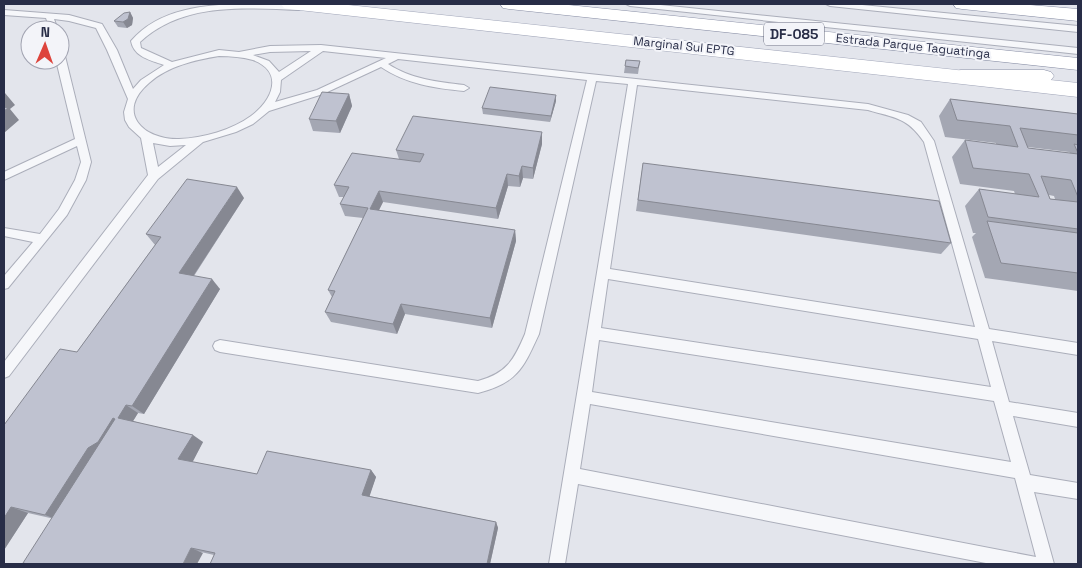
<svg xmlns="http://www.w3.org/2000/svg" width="1082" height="568" font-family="'Space Grotesk',sans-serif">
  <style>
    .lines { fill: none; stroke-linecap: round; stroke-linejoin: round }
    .lane-casing { stroke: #abaeba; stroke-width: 2 }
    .primary-casing { stroke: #a1a6b9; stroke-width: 1 }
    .highway-casing { stroke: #888ea5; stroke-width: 1 }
    .lane { fill: #f6f7fa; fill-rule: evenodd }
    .primary { fill: #fff; fill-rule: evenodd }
    .highway { fill: #fff; fill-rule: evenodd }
    .wall { fill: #a4a7b3; fill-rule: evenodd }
    .shaded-wall { fill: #868892 }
    .building { fill: #bfc2d0; stroke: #868892 }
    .labels { text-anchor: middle; stroke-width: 4; stroke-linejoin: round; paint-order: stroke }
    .far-street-label { font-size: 12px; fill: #282d47; stroke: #f3f4f9 }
    .shield { fill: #f3f4f9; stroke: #65697c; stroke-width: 1 }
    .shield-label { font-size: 14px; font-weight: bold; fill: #282d47 }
  </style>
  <rect width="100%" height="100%" fill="#e3e5ec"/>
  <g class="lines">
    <defs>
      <g id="lane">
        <path d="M 248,4 L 299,4 L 303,7 L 299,10 C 244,8 183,2 140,42 L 141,48 L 172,62 L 219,50 L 239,52 L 270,46 L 321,45 L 868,104 L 908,115 L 921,122 L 934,141 L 989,329 L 1078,343 L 1078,355 L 992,341 L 1009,402 L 1078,413 L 1078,427 L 1013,416 L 1030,475 L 1078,483 L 1078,499 L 1034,492 L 1054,564 L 991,564 L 578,484 L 565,564 L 549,564 L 628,84 L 596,81 L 539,334 C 523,369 517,383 478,393 L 220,352 L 215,350 L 213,346 L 215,342 L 220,340 L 478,381 C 507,373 514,360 525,334 L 587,80 L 398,59 L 388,64 C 411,79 437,82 464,85 L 469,88 L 464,91 C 434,88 406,84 381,67 L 323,94 L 269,111 L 253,124 L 236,132 L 203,142 L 158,179 L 9,376 L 4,378 L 4,362 L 148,175 L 141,138 L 129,127 L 125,120 L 124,112 L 128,99 L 107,50 L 96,28 L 69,21 L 54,19 L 58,30 L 50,30 L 46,18 L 4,15 L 4,10 L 69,15 L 102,24 L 117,50 L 133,89 L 141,80 L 164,65 C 150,60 134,57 131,41 C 159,8 207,4 248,4 ZM 311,51 L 279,72 L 269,61 L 253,55 L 270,52 ZM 323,51 L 386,58 L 317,90 L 275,102 L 280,92 L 281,80 ZM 219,56 C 230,56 242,57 253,60 C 285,72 272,101 251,116 C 232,130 203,138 179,139 C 143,140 115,112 149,83 C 168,66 195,60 219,56 ZM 637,85 L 868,110 C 895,118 907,117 924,142 L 975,327 L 610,269 ZM 153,143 L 170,146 L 186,145 L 158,167 ZM 608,279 L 978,339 L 991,387 L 601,328 ZM 599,340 L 994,401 L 1011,462 L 592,392 ZM 590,404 L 1015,478 L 1036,557 L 580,469 Z"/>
        <polygon points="626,4 651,4 1078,48 1078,54 630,6"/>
        <polygon points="826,4 852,4 1078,26 1078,32 830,6"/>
        <polygon points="60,53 65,56 91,162 86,180 67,215 8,288 4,289 4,276 33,242 4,236 4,228 40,234 59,209 75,180 81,162 77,146 4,180 4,172 75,139 56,60 60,60"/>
      </g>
      <polygon id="primary" points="281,4 339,4 1078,83 1078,97 290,9 284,8"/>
      <g id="highway">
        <polygon points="500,4 559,4 1078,58 1078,70 509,9 503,8"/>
        <polygon points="953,4 1018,4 1078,9 1078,21 962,9 956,8"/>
        <polygon points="961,70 1044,70 1051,72 1054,76 1051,80 1044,82 954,80 951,76 954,72"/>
      </g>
    </defs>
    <use href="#lane" class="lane-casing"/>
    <use href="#primary" class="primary-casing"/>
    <use href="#highway" class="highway-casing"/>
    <use href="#lane" class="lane"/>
    <use href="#primary" class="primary"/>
    <use href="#highway" class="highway"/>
  </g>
  <g class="wall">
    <polygon points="130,12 133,18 132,25 127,28 118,27 114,21"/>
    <polygon points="626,60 640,61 638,74 624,73"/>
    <polygon points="349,94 352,106 340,133 313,131 309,119"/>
    <polygon points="556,95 556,101 550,122 483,114 482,108"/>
    <path d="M 950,99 L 1078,114 L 1078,291 L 985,278 L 972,237 L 976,233 L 973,233 L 965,206 L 979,189 L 1015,194 L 1014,191 L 960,184 L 952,157 L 965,140 L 996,144 L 996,143 L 945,137 L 939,116 ZM 1028,147 L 1069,152 L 1070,153 L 1028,148 ZM 1049,195 L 1054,196 L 1055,199 L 1050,199 Z"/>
    <polygon points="542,132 542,144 533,179 523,178 520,187 508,186 498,219 383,202 379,210 515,230 516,241 492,328 405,314 397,334 331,322 325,312 332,297 328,290 363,218 345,216 340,204 344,197 339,197 334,185 399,159 396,150"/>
    <polygon points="643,163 951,243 941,254 636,211"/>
    <polygon points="244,198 194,276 220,289 144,414 138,413 133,421 203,442 192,462 257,474 371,470 376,477 369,496 496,522 498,528 490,564 210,564 214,555 28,513 4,550 4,425 77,352 155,245 146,234"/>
  </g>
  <g class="shaded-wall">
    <polygon points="130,12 133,18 132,25 127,28 123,22"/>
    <polygon points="5,93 15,105 10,109 19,120 4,133 4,94"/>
    <polygon points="349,94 352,106 340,133 336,121"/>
    <polygon points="556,95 556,101 550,122 551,116"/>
    <polygon points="542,132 542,144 533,179 533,168"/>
    <polygon points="522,166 523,178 520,187 519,176"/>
    <polygon points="507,174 508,186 498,219 496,208"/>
    <polygon points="237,187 244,198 188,284 179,273"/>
    <polygon points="379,191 383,202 374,220 370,209"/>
    <polygon points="515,230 516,241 492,328 490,318"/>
    <polygon points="212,279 220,289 144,414 132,406"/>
    <polygon points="401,304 405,314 397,334 393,324"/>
    <polygon points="126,405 138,413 130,426 118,418"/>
    <polygon points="113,418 126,426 61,521 45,515 88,448"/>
    <polygon points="193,435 203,442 190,467 178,459"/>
    <polygon points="371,470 376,477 368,501 362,495"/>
    <polygon points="11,507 28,513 4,550 4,518"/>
    <polygon points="496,522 498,528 490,564 487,564"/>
    <polygon points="191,548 203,553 197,564 183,564"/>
  </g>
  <g class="building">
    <polygon points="130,12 128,19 123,22 114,21 124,13"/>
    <polygon points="626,60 640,61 638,68 625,66"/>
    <polygon points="490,87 556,95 551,116 482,108"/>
    <polygon points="322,92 349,94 336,121 309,119"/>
    <polygon points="950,99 1078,114 1078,135 1020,128 1028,148 1078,154 1078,197 1071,180 1041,176 1050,199 1078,202 1078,229 988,217 979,189 1039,197 1029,174 973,168 965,140 1018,147 1010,126 957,120"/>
    <polygon points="4,107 8,108 4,111"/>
    <polygon points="413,116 542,132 533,168 522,166 519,176 507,174 496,208 379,191 370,209 515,230 490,318 401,304 393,324 325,312 335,291 328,290 368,208 340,204 349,187 334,185 352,153 420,162 424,154 396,150"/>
    <polygon points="1074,144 1078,145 1078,153"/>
    <polygon points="643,163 939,201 951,243 638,200"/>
    <polygon points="187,179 237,187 179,273 212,279 132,406 126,405 118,418 193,435 178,459 257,474 267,451 371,470 362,495 496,522 487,564 210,564 215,553 191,548 183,564 28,564 23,563 115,419 113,418 98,442 88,448 45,515 11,507 4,518 4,425 60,349 77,352 161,237 146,234"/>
    <polygon points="987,221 1078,233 1078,273 1001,263"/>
  </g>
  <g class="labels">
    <g class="far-street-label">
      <text transform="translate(684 46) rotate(6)" y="4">Marginal Sul EPTG</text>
      <text transform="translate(913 46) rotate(6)" y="4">Estrada Parque Taguatinga</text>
    </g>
    <rect class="shield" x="764" y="22.5" width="60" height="23" rx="4"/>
    <g class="shield-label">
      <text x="794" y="39">DF-085</text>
    </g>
  </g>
  <rect width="1082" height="568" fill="none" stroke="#282d47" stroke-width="10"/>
  <g transform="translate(45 45) rotate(2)"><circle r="24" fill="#f3f4f9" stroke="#a2a4b2"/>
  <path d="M0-4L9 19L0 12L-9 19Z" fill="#dd443c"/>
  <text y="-8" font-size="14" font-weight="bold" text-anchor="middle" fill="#282d47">N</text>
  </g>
</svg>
